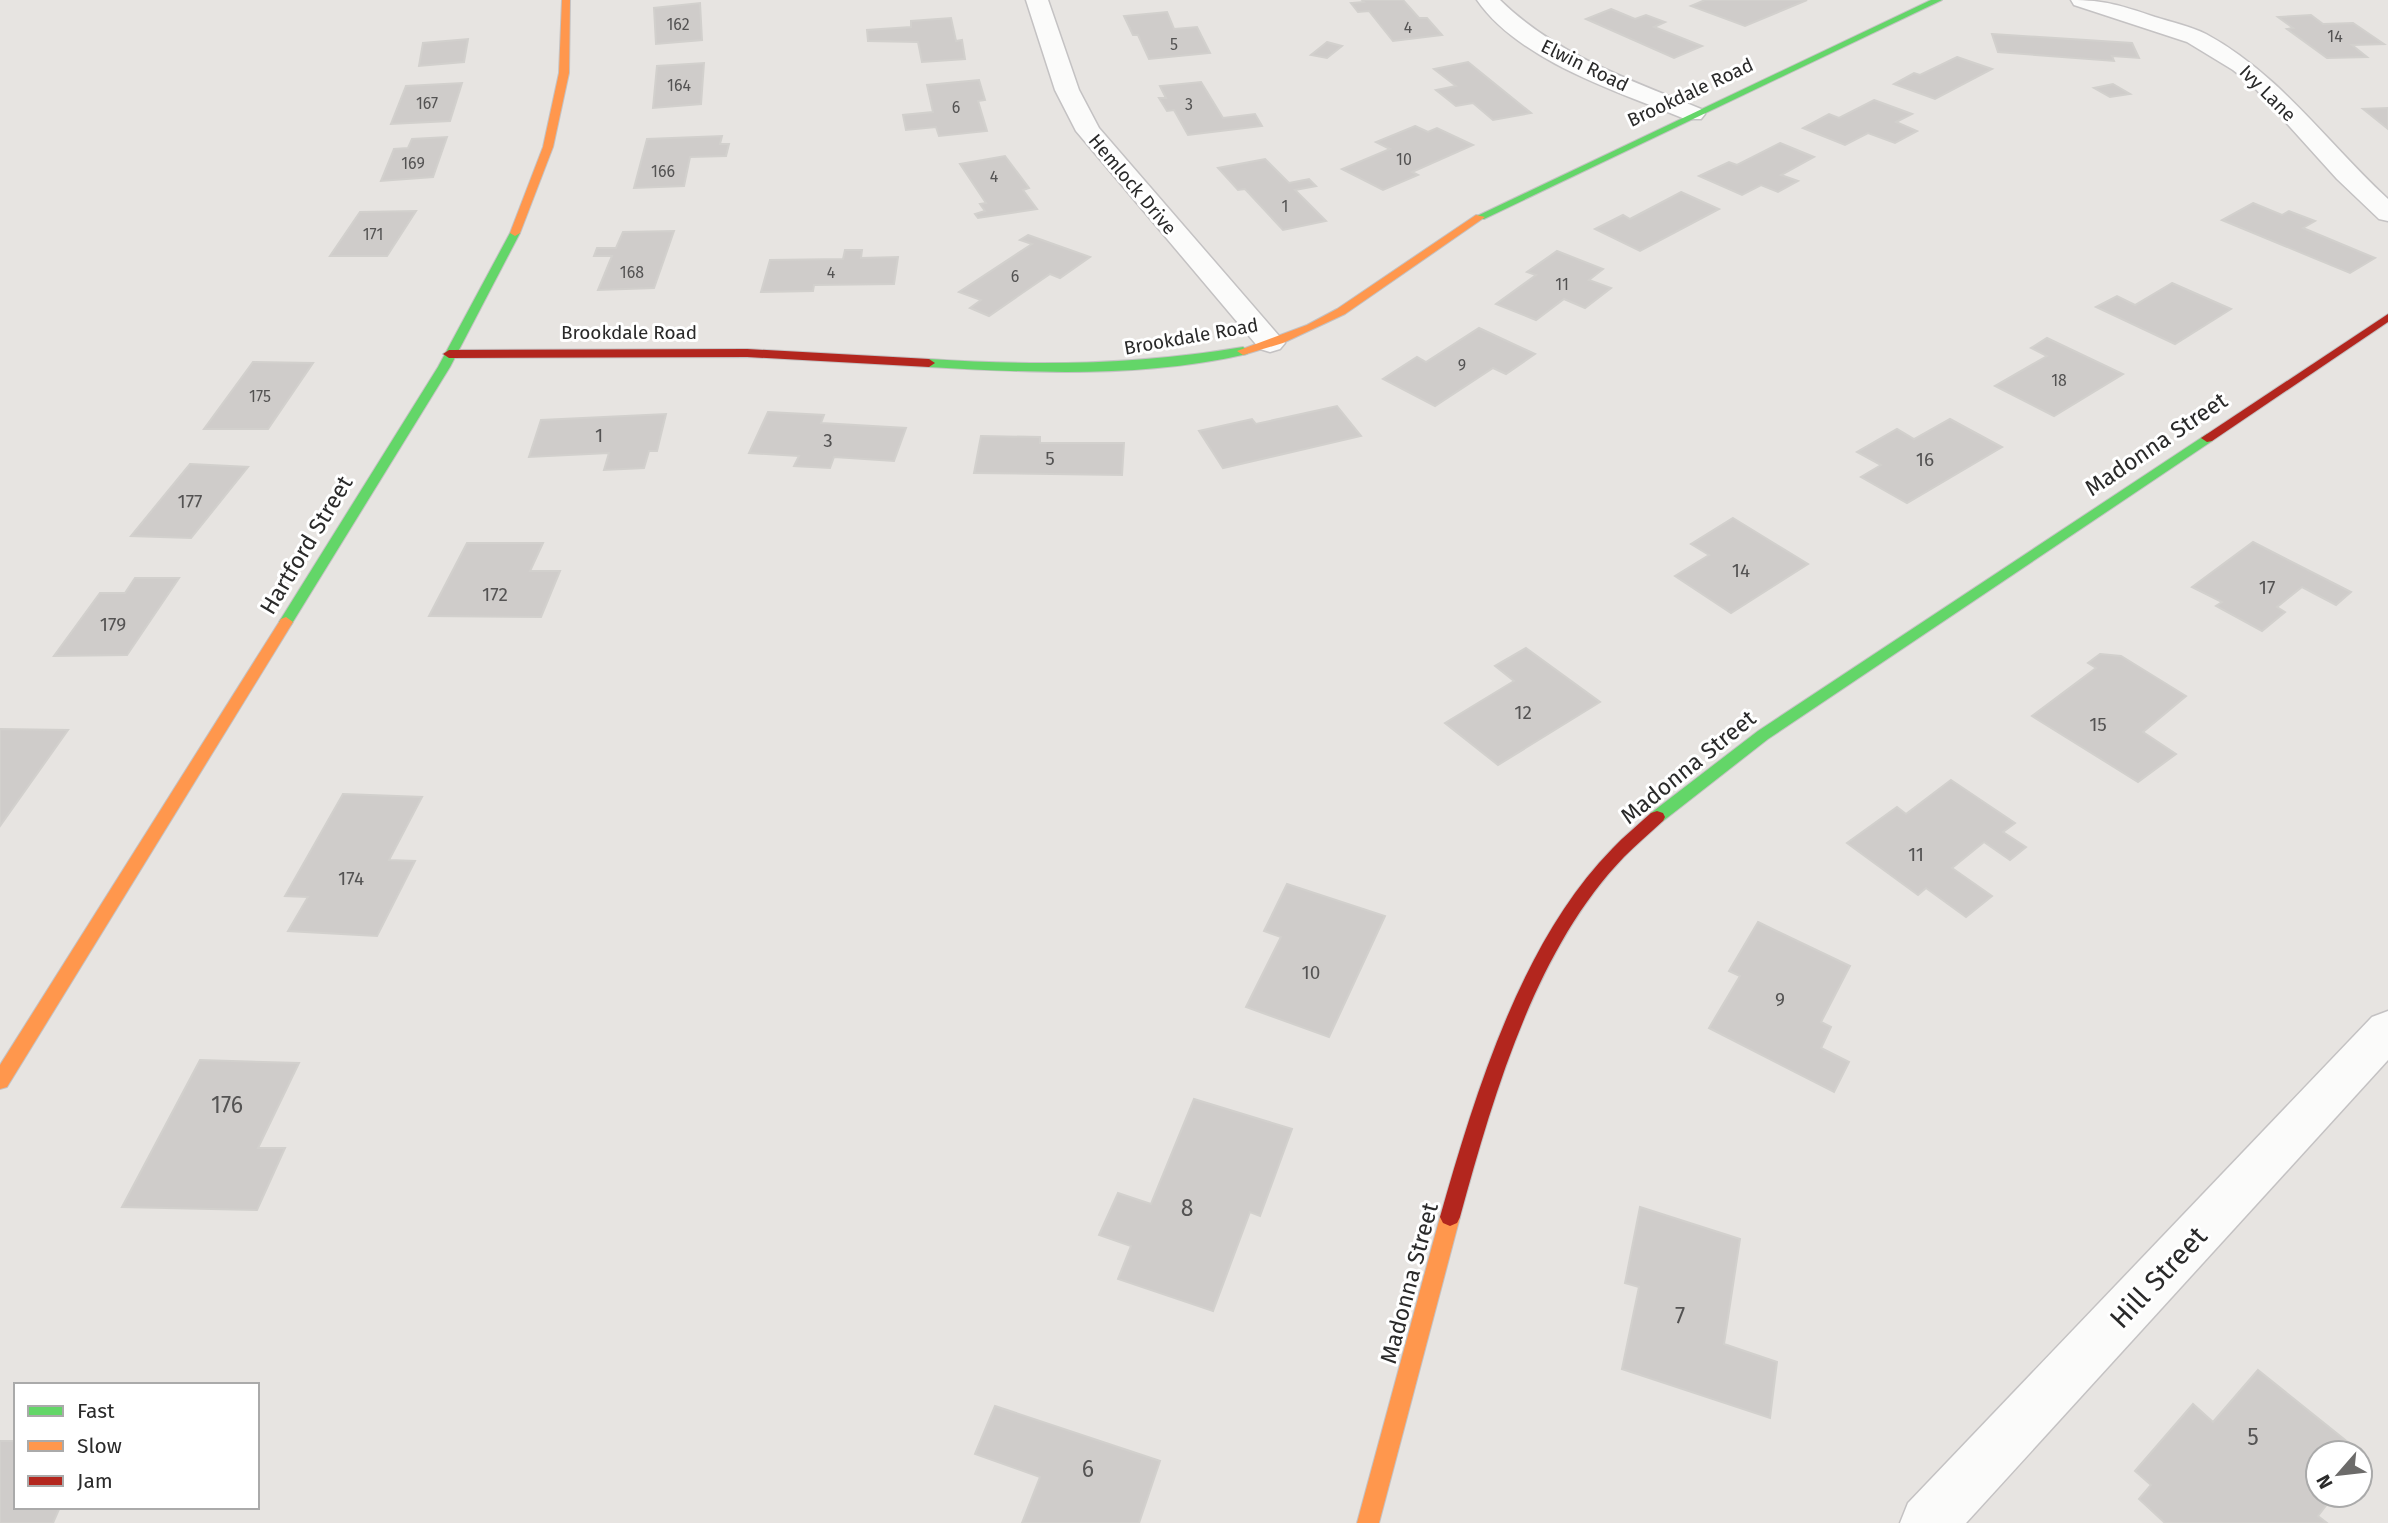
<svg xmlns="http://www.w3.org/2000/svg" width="2388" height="1523" font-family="'Fira Sans',sans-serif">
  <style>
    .building { fill: #cfccca; stroke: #d2d0cd; stroke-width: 2 }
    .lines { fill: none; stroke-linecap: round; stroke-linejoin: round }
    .street-casing { stroke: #c4c2c3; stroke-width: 3 }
    .fast-casing { stroke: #c4c2c3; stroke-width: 2 }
    .slow-casing { stroke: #c4c2c3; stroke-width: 2 }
    .jam-casing { stroke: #c4c2c3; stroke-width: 2 }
    .street { fill: #fbfbfa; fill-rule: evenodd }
    .fast { fill: #63d668; fill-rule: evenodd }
    .slow { fill: #ff974d; fill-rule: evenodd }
    .jam { fill: #b3261e; fill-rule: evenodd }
    .labels { text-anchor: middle; stroke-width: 6; stroke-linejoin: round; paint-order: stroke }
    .far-number-label { font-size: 16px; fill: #545353 }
    .far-street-label { font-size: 19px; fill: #2a2a2a; stroke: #fff }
    .number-label { font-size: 19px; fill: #545353 }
    .street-label { font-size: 23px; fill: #2a2a2a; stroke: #fff }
    .near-number-label { font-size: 23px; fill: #545353 }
    .near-street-label { font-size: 28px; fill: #2a2a2a; stroke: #fff }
  </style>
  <rect width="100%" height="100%" fill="#e7e4e1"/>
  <g class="building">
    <polygon points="1362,0 1403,0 1419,18 1427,18 1442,35 1393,41 1369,11 1358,12 1351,3 1364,2"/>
    <polygon points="1705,0 1807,0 1745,26 1691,6"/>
    <polygon points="700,3 702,40 656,44 654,8"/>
    <polygon points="1611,9 1635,19 1646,15 1665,22 1654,27 1702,46 1674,58 1586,19"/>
    <polygon points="1167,12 1174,29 1197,27 1210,53 1149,59 1138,35 1133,35 1124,16"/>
    <polygon points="2311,15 2323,24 2353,23 2384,44 2352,45 2367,57 2327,58 2287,29 2293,28 2278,17"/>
    <polygon points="951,18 956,41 962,40 965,59 922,62 918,42 868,41 867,30 911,27 911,21"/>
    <polygon points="1992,34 2132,43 2139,58 2112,56 2114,61 1998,52"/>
    <polygon points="468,39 464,62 419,66 423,43"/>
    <polygon points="1327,42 1342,46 1327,58 1311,55"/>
    <polygon points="1957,57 1992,69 1935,99 1894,84 1914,73 1920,75"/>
    <polygon points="1468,62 1531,113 1493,120 1473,103 1456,106 1436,90 1456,86 1434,69"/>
    <polygon points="704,63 701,104 653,108 657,66"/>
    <polygon points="979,80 985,100 978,101 987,131 939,136 936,127 906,130 903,115 933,112 927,85"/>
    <polygon points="1201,82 1223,118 1255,114 1262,126 1188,135 1174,110 1167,111 1159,98 1166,98 1160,86"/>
    <polygon points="462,83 450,121 391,124 406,86"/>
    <polygon points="2113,84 2130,94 2110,97 2094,88"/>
    <polygon points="1874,100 1912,114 1896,122 1917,131 1895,143 1868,133 1845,145 1803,128 1829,114 1839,118"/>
    <polygon points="2388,108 2388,129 2363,109"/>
    <polygon points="1415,126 1428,132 1437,128 1473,145 1412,172 1418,175 1383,190 1342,169 1390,149 1376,142"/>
    <polygon points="722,136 720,144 729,144 726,156 690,157 684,186 634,188 647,139"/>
    <polygon points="447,137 433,177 381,181 394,149 408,148 412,139"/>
    <polygon points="1780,143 1814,157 1781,175 1798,181 1778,192 1761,185 1742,195 1699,176 1729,162 1737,165"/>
    <polygon points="1005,156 1029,188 1023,190 1037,209 978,218 975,214 985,211 980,204 986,203 960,164"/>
    <polygon points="1265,159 1289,183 1309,179 1316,186 1295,190 1326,221 1283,230 1245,189 1238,190 1218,168"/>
    <polygon points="1681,192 1719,209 1640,251 1595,229 1623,215 1630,219"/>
    <polygon points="2253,203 2282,215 2289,211 2315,221 2303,228 2375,258 2350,273 2222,220"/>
    <polygon points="416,211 387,256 330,256 360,212"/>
    <polygon points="674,231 654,288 598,290 612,256 594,256 597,248 616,248 623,232"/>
    <polygon points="1028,235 1090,257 1060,278 1050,274 989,316 970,308 981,300 959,292 1032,244 1020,240"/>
    <polygon points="845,250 862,250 861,258 898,257 894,284 814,285 813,291 761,292 770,260 843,259"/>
    <polygon points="1557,251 1603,269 1589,280 1611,288 1585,308 1564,299 1536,320 1496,304 1536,275 1527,272"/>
    <polygon points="2172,283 2231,309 2175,344 2096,307 2117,296 2135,305"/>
    <polygon points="1479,328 1535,354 1506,374 1493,368 1435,406 1383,379 1417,357 1426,362"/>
    <polygon points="2047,338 2123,374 2054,416 1995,386 2047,356 2031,348"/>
    <polygon points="253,362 313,363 268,429 204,429"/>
    <polygon points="1337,406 1361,436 1223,468 1199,431 1252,419 1256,424"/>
    <polygon points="768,412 824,415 821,423 906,428 894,461 834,457 830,468 794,466 799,456 749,453"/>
    <polygon points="666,414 657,451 649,451 644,468 604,470 609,453 529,457 541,420"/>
    <polygon points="1950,419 2002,447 1907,503 1861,477 1881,465 1857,452 1897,429 1914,439"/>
    <polygon points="981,436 1040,437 1040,443 1124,443 1122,475 974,473"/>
    <polygon points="190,464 248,467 191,538 131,536"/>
    <polygon points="1733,518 1808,564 1731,613 1675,576 1709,555 1691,544"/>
    <polygon points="2253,542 2351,592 2336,605 2302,587 2277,607 2285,612 2262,631 2216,606 2222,602 2192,587"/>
    <polygon points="467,543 543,543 530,571 560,571 541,617 429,616"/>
    <polygon points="135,578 179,578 127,655 54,656 100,593 125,593"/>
    <polygon points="1526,648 1600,702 1498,765 1445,723 1514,681 1495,666"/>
    <polygon points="2100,654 2121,656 2186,696 2143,732 2176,754 2138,782 2032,716 2096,668 2088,663"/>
    <polygon points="0,729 68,730 0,826"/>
    <polygon points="1951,780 2015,823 2003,832 2026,847 2010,860 1984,842 1952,868 1992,896 1966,917 1926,888 1918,895 1847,843 1897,807 1906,814"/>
    <polygon points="343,794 422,797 389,860 415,861 377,936 288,931 308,897 285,896"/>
    <polygon points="1287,884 1385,916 1329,1037 1246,1007 1281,937 1264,931"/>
    <polygon points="1758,922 1850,966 1821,1022 1831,1027 1821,1048 1849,1062 1834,1092 1709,1028 1740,976 1729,971"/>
    <polygon points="200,1060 299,1063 258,1148 285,1148 257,1210 122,1207"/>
    <polygon points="1194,1099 1292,1129 1260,1216 1250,1212 1213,1311 1118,1279 1131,1246 1099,1235 1118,1193 1151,1204"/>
    <polygon points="1640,1207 1740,1239 1724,1344 1777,1362 1770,1418 1622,1369 1639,1287 1625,1283"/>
    <polygon points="2258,1370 2365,1456 2360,1462 2360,1453 2318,1453 2318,1495 2334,1495 2318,1516 2327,1523 2165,1523 2139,1499 2151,1485 2135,1471 2193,1404 2213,1422"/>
    <polygon points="995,1406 1160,1461 1139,1523 1022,1523 1040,1477 975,1454"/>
    <polygon points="0,1441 16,1441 16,1507 60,1507 53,1523 0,1523"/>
  </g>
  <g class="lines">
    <defs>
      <g id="street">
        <polygon points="1026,0 1048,0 1079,90 1099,128 1280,337 1285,343 1280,349 1270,352 1260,349 1076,131 1055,90"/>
        <path d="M 1477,0 L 1500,0 C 1556,55 1630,80 1701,109 L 1705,114 L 1701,119 L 1685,119 C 1619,92 1519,61 1477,0 Z"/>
        <path d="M 2071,0 C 2105,0 2123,6 2155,17 C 2171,22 2190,26 2206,34 C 2280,74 2327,143 2388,199 L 2388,221 L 2379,219 L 2337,179 L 2253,86 L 2233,70 L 2187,42 L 2074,5 Z"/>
        <polygon points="2388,1011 2388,1060 1966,1523 1900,1523 1908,1503 2372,1017"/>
      </g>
      <g id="fast">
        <polygon points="1931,0 1942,0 1484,219 1475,217"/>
        <polygon points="515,230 520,233 450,367 291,625 281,625 279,622 438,367 510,233"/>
        <path d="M 1243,347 L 1249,351 L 1247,354 C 1144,378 1034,373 929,367 L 923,363 L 929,359 C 1035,366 1138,365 1243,347 Z"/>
        <polygon points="2207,434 2213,438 2212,441 1768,739 1663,821 1651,821 1649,817 1651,813 1758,731"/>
      </g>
      <g id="slow">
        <polygon points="562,0 570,0 569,73 553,147 520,233 515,236 510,233 543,147 559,73"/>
        <polygon points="1476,215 1485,217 1345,314 1283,343 1243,355 1237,351 1307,325 1337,309"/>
        <polygon points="286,617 293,622 7,1087 0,1089 0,1065 281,619"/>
        <polygon points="1450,1208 1457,1211 1460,1217 1379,1523 1357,1523 1440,1217 1443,1211"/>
      </g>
      <g id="jam">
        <polygon points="2388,314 2388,322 2212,441 2207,442 2201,438"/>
        <polygon points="747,349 929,359 935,363 929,367 747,357 449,358 443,354 449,350"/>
        <path d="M 1657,811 L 1663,813 L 1665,817 L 1663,821 C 1650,833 1636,845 1624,857 C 1535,949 1493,1097 1460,1217 L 1457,1223 L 1450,1226 L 1443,1223 L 1440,1217 C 1475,1094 1521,942 1612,849 C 1624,836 1638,825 1651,813 Z"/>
      </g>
    </defs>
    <use href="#street" class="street-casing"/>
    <use href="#fast" class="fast-casing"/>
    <use href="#slow" class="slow-casing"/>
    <use href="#jam" class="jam-casing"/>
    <use href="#street" class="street"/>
    <use href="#fast" class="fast"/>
    <use href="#slow" class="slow"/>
    <use href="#jam" class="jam"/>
  </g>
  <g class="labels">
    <g class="far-number-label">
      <text x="678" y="30">162</text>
      <text x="1408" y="33">4</text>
      <text x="2335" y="42">14</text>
      <text x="1174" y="50">5</text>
      <text x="679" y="91">164</text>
      <text x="427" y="109">167</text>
      <text x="1189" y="110">3</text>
      <text x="956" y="113">6</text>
      <text x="1404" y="165">10</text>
      <text x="413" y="169">169</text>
      <text x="663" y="177">166</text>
      <text x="994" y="182">4</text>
      <text x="1285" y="212">1</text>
      <text x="373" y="240">171</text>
      <text x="632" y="278">168</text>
      <text x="831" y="278">4</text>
      <text x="1015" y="282">6</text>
      <text x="1562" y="290">11</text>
      <text x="1462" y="371">9</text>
      <text x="2059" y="386">18</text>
      <text x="260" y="402">175</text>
    </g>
    <g class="far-street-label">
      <text transform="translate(1585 65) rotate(26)" y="7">Elwin Road</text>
      <text transform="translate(1690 92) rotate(-25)" y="7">Brookdale Road</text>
      <text transform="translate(2268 93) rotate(45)" y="7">Ivy Lane</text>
      <text transform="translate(1133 184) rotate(50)" y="7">Hemlock Drive</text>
      <text x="629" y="339">Brookdale Road</text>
      <text transform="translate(1191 336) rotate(-10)" y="7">Brookdale Road</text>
    </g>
    <g class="number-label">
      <text x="599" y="442">1</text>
      <text x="828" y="447">3</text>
      <text x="1050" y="465">5</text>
      <text x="1925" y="466">16</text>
      <text x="190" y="508">177</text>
      <text x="1741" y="577">14</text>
      <text x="2267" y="594">17</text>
      <text x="495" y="601">172</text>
      <text x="113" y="631">179</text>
      <text x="1523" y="719">12</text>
      <text x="2098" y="731">15</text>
      <text x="1916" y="861">11</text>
      <text x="351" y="885">174</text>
      <text x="1311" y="979">10</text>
      <text x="1780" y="1006">9</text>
    </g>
    <g class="street-label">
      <text transform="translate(2156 444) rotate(-34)" y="8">Madonna Street</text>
      <text transform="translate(306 545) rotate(-59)" y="8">Hartford Street</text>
      <text transform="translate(1688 767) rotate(-39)" y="8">Madonna Street</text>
      <text transform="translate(1409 1283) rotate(-75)" y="8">Madonna Street</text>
    </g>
    <g class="near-number-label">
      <text x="227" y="1113">176</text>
      <text x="1187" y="1216">8</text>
      <text x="1680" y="1324">7</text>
      <text x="2253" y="1445">5</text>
      <text x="1088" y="1477">6</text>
    </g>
    <g class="near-street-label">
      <text transform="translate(2158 1277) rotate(-47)" y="10">Hill Street</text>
    </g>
  </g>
  <rect x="14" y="1383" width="245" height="126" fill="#ffffff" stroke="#aaaaaa" stroke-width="2"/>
  <rect x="28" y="1406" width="35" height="10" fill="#63d668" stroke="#aaaaaa" stroke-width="2"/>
  <text x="77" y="1418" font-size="21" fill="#2a2a2a">Fast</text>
  <rect x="28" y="1441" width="35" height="10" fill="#ff974d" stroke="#aaaaaa" stroke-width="2"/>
  <text x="77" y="1453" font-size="21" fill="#2a2a2a">Slow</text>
  <rect x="28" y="1476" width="35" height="10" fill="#b3261e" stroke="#aaaaaa" stroke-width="2"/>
  <text x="77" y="1488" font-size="21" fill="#2a2a2a">Jam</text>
  <g transform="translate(2339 1474) rotate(242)"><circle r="33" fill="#ffffff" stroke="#aaaaaa" stroke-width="2"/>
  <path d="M0-5L12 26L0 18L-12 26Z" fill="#6c6b6a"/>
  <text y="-10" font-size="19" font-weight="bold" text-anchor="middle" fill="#2a2a2a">N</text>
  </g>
</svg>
